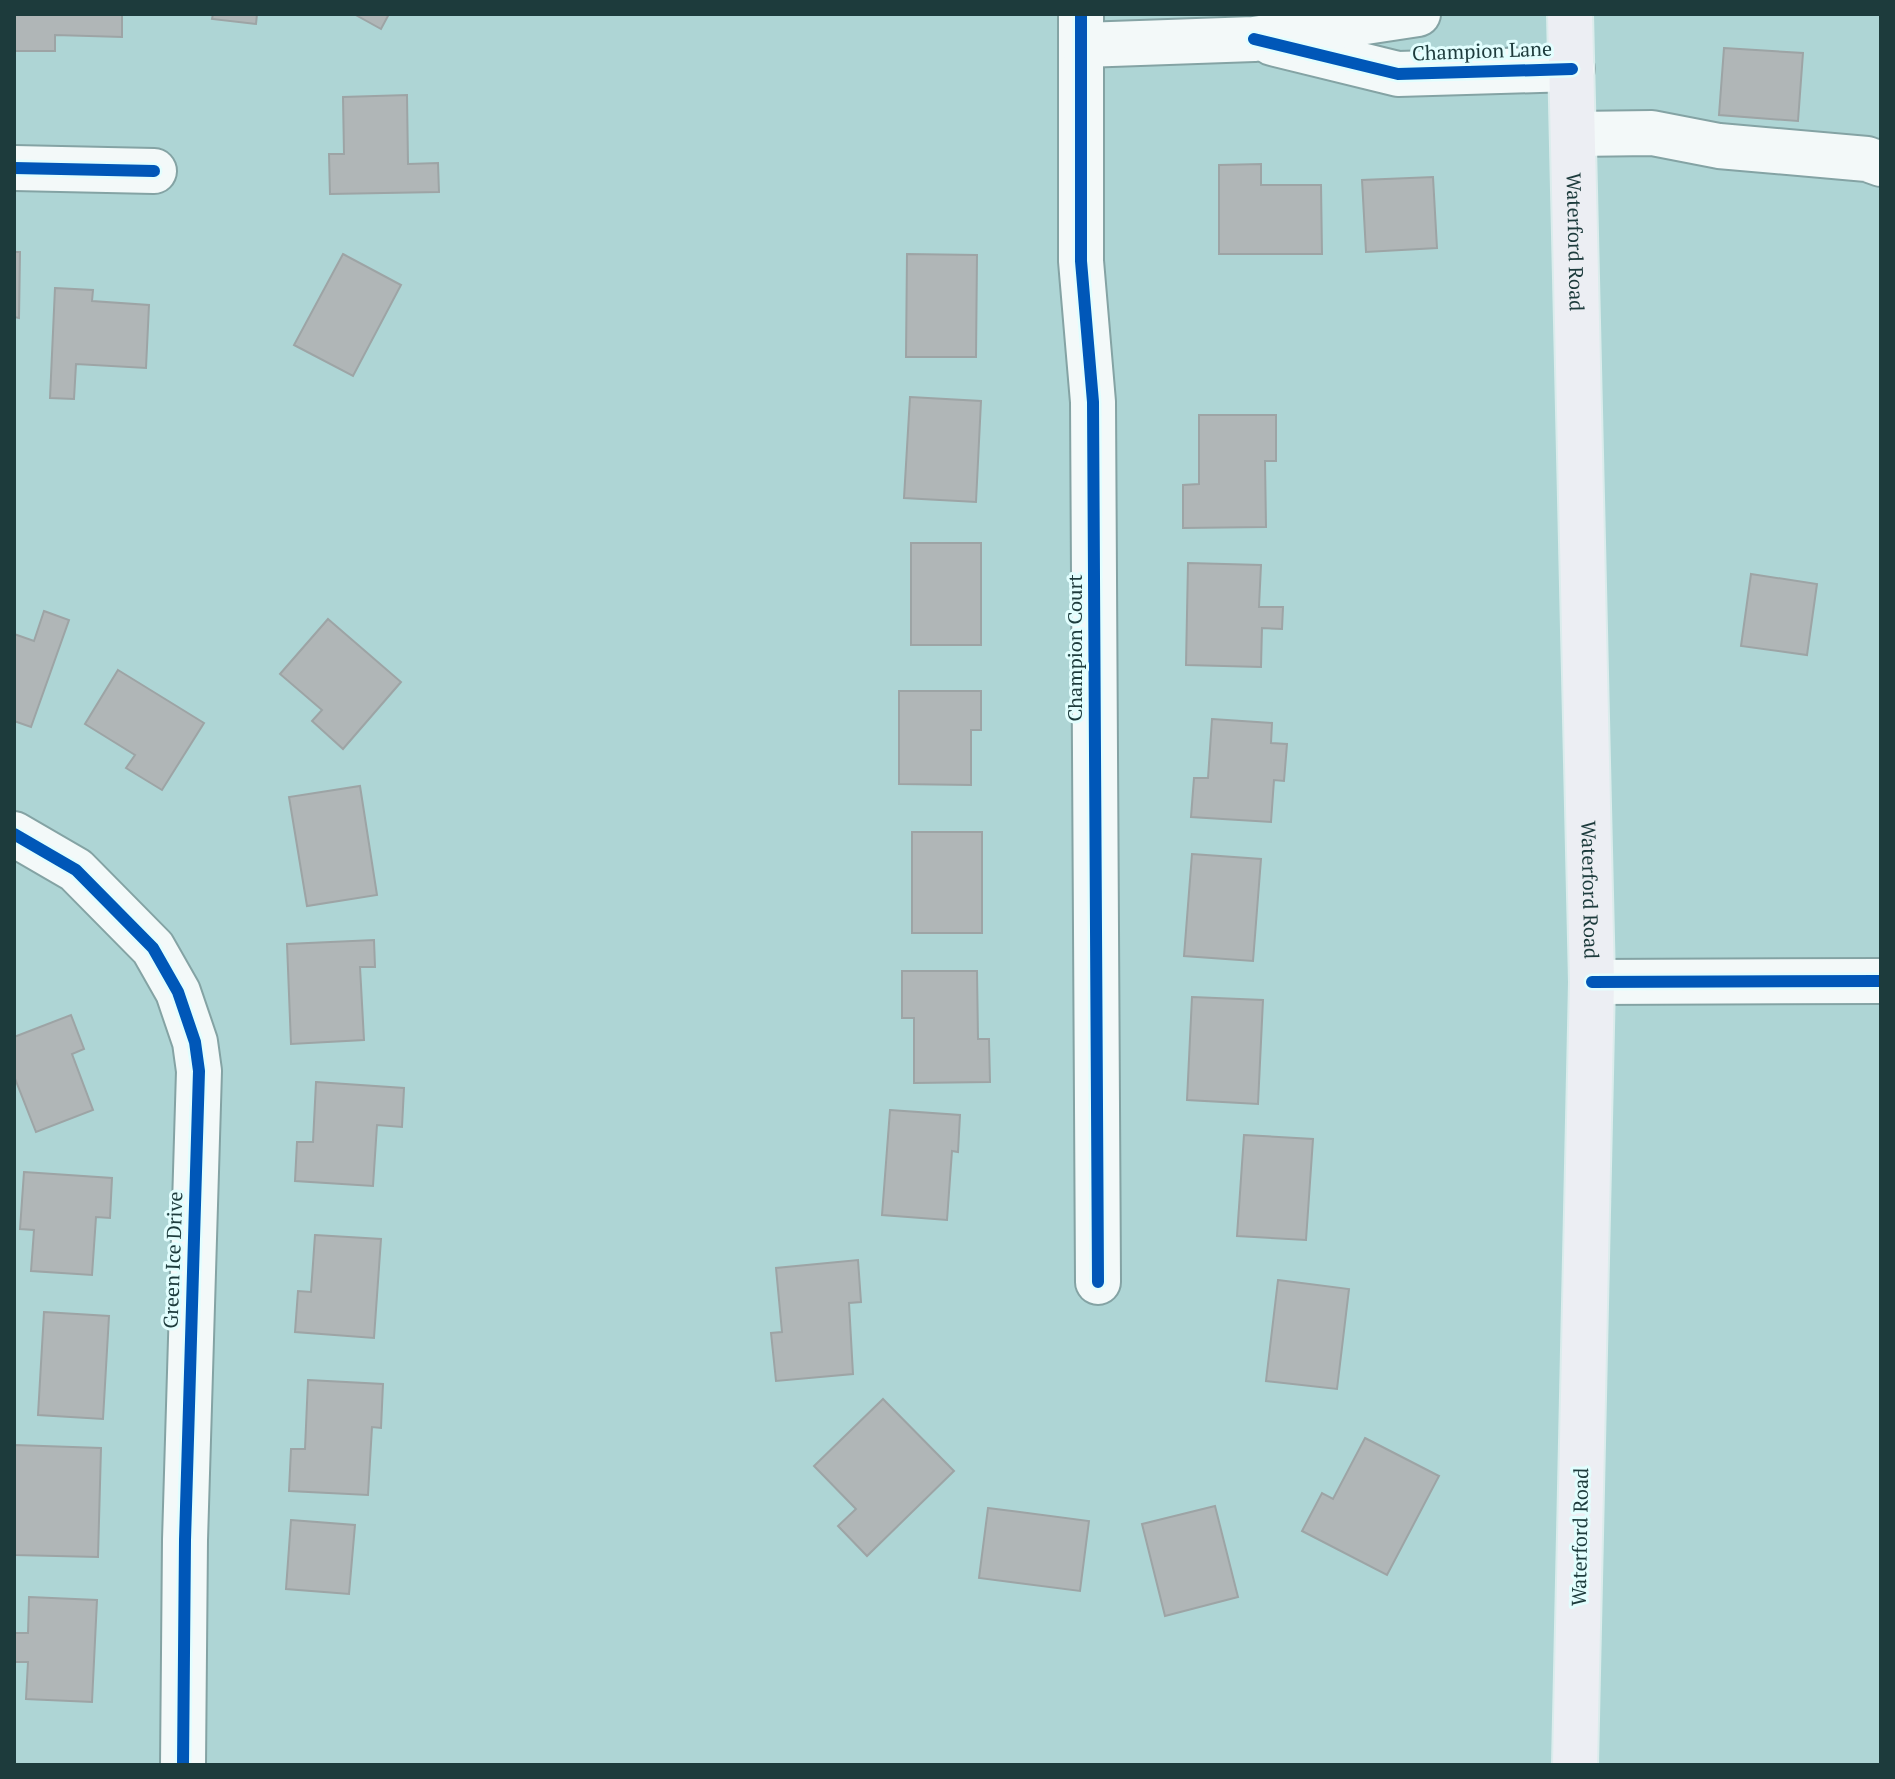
<svg xmlns="http://www.w3.org/2000/svg" width="1895" height="1779" font-family="'PT Serif',serif">
  <style>
    .building { fill: #b0b6b7; stroke: #9da4a5; stroke-width: 2 }
    .lines { fill: none; stroke-linecap: round; stroke-linejoin: round }
    .minor-casing { stroke: #84a3a4; stroke-width: 48 }
    .major-casing { stroke: #dbecec; stroke-width: 48 }
    .minor { stroke: #f3f9f9; stroke-width: 44 }
    .major { stroke: #eceef3; stroke-width: 44 }
    .cycleway-casing { stroke: #e2fefe; stroke-width: 17 }
    .cycleway { stroke: #0057b8; stroke-width: 12 }
    .labels { text-anchor: middle; stroke-width: 6; stroke-linejoin: round; paint-order: stroke }
    .street-label { font-size: 20px; fill: #1d3b3c; stroke: #e2fefe }
  </style>
  <rect width="100%" height="100%" fill="#aed5d5"/>
  <g class="building">
    <polygon points="14,14 122,14 122,37 55,35 55,51 14,51"/>
    <polygon points="213,14 257,14 256,24 212,19"/>
    <polygon points="354,14 389,14 381,29"/>
    <polygon points="1724,48 1803,53 1798,121 1719,115"/>
    <polygon points="407,95 408,164 438,163 439,192 330,194 329,154 344,154 343,97"/>
    <polygon points="1261,164 1261,185 1321,185 1322,254 1219,254 1219,165"/>
    <polygon points="1433,177 1437,248 1366,252 1362,180"/>
    <polygon points="14,252 20,252 19,318 14,317"/>
    <polygon points="343,254 401,285 353,376 294,345"/>
    <polygon points="907,254 977,255 976,357 906,357"/>
    <polygon points="55,288 93,290 92,301 149,305 146,368 76,364 74,399 50,398"/>
    <polygon points="910,397 981,401 976,502 904,498"/>
    <polygon points="1199,415 1276,415 1276,461 1265,461 1266,527 1183,528 1183,485 1199,484"/>
    <rect x="911" y="543" width="70" height="102"/>
    <polygon points="1188,563 1261,565 1259,607 1283,607 1282,629 1262,628 1261,667 1186,665"/>
    <polygon points="1751,574 1817,584 1807,655 1741,646"/>
    <polygon points="44,611 69,620 31,727 14,721 14,634 34,641"/>
    <polygon points="328,619 401,682 343,749 312,721 322,710 280,674"/>
    <polygon points="118,670 204,723 162,790 126,768 135,755 85,724"/>
    <polygon points="899,691 981,691 981,730 971,730 971,785 899,784"/>
    <polygon points="1212,719 1272,723 1271,743 1287,744 1284,781 1274,780 1271,822 1191,817 1194,778 1208,778"/>
    <polygon points="360,786 377,895 307,906 289,797"/>
    <rect x="912" y="832" width="70" height="101"/>
    <polygon points="1192,854 1261,859 1253,961 1184,956"/>
    <polygon points="374,940 375,967 360,967 364,1040 291,1044 287,944"/>
    <polygon points="902,971 977,971 978,1039 989,1039 990,1082 914,1083 914,1018 902,1018"/>
    <polygon points="1192,997 1263,1000 1258,1104 1187,1100"/>
    <polygon points="71,1015 84,1049 72,1054 93,1110 36,1132 14,1076 14,1037"/>
    <polygon points="316,1082 404,1088 402,1127 377,1125 373,1186 295,1181 297,1142 313,1142"/>
    <polygon points="890,1110 960,1115 958,1152 952,1151 947,1220 882,1215"/>
    <polygon points="1244,1135 1313,1139 1306,1240 1237,1236"/>
    <polygon points="24,1172 112,1178 110,1218 96,1217 92,1275 31,1271 34,1230 20,1229"/>
    <polygon points="315,1235 381,1239 374,1338 295,1332 298,1291 311,1292"/>
    <polygon points="858,1260 861,1302 849,1303 853,1374 776,1381 771,1333 782,1332 776,1268"/>
    <polygon points="1278,1280 1349,1289 1337,1389 1266,1381"/>
    <polygon points="44,1312 109,1316 103,1419 38,1415"/>
    <polygon points="308,1380 383,1384 381,1428 372,1427 368,1495 289,1491 291,1449 305,1449"/>
    <polygon points="883,1399 954,1471 867,1556 838,1526 856,1509 814,1466"/>
    <polygon points="1365,1438 1439,1476 1387,1575 1302,1531 1322,1493 1333,1499"/>
    <polygon points="14,1445 101,1448 98,1557 14,1555"/>
    <polygon points="1215,1506 1238,1597 1165,1616 1142,1524"/>
    <polygon points="988,1508 1089,1521 1080,1591 979,1578"/>
    <polygon points="291,1520 355,1525 349,1594 286,1589"/>
    <polygon points="29,1597 97,1600 92,1702 26,1699 28,1662 14,1662 14,1633 28,1633"/>
  </g>
  <g class="lines">
    <defs>
      <g id="minor">
        <polyline points="1081,14 1081,261 1093,402 1098,1282"/>
        <polyline points="1272,43 1398,74 1572,69"/>
        <polyline points="1083,45 1254,39 1418,14"/>
        <polyline points="1574,134 1652,133 1719,146 1867,159 1881,164"/>
        <polyline points="14,168 154,171"/>
        <polyline points="14,834 76,870 153,948 178,992 195,1042 199,1071 185,1540 183,1765"/>
        <polyline points="1592,982 1881,981"/>
      </g>
      <g id="major">
        <path id="s1" d="M 1570,14 L 1592,982 L 1575,1765"/>
      </g>
    </defs>
    <use href="#minor" class="minor-casing"/>
    <use href="#major" class="major-casing"/>
    <use href="#minor" class="minor"/>
    <use href="#major" class="major"/>
    <defs>
      <g id="cycleway">
        <polyline points="1081,14 1081,261 1093,402 1098,1282"/>
        <polyline points="1254,39 1398,74 1572,69"/>
        <polyline points="14,168 154,171"/>
        <polyline points="14,834 76,870 153,948 178,992 195,1042 199,1071 185,1540 183,1765"/>
        <polyline points="1592,982 1881,981"/>
      </g>
    </defs>
    <use href="#cycleway" class="cycleway-casing"/>
    <use href="#cycleway" class="cycleway"/>
  </g>
  <g class="labels">
    <g class="street-label">
      <text transform="translate(1482 51) rotate(-2)" y="7">Champion Lane</text>
      <text dy="7" stroke="none"><textPath href="#s1" startOffset="228">Waterford Road</textPath></text>
      <text transform="translate(1075 648) rotate(-90)" y="7">Champion Court</text>
      <text dy="7" stroke="none"><textPath href="#s1" startOffset="876">Waterford Road</textPath></text>
      <text transform="translate(173 1260) rotate(-88)" y="7">Green Ice Drive</text>
      <text transform="translate(1580 1537) rotate(-89)" y="7">Waterford Road</text>
    </g>
  </g>
  <rect width="1895" height="1779" fill="none" stroke="#1d3b3c" stroke-width="32"/>
</svg>
